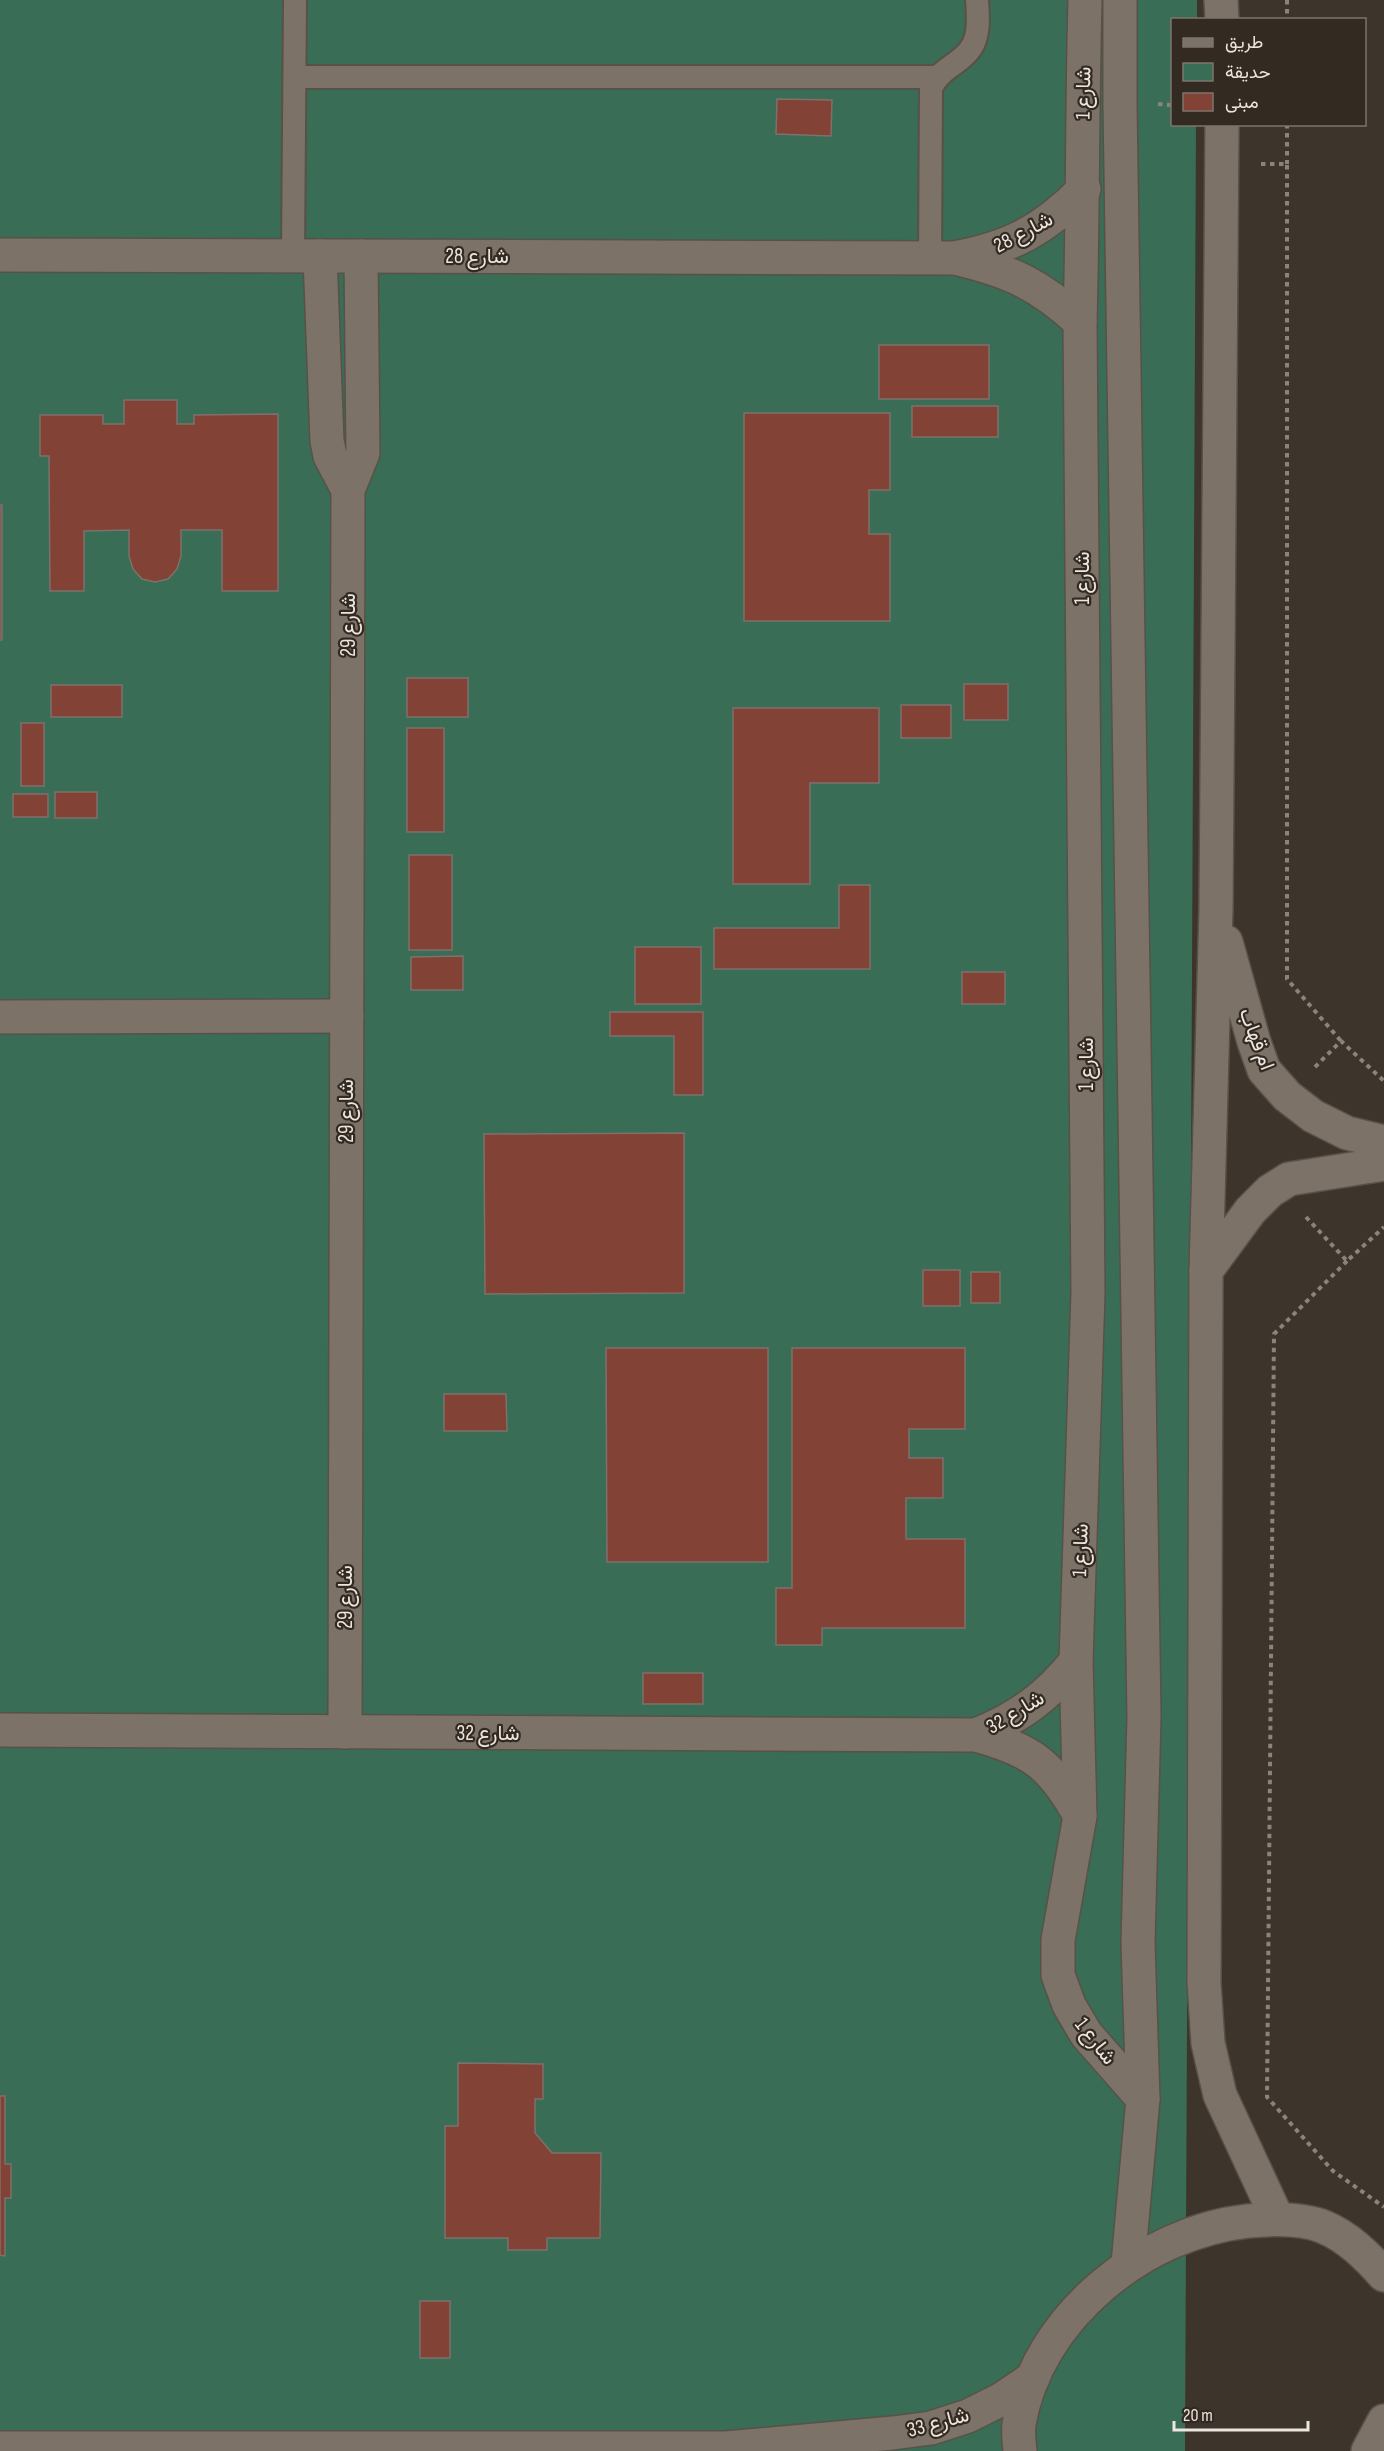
<svg xmlns="http://www.w3.org/2000/svg" width="1384" height="2451" font-family="'Sofia Sans Condensed',Vazirmatn,sans-serif">
  <style>
    .green { fill: #396d56 }
    .building { fill: #824235; stroke: #7f706c; stroke-width: 1.5 }
    .lines { fill: none; stroke-linecap: round; stroke-linejoin: round }
    .lane-casing { stroke: #585148; stroke-width: 26 }
    .street-casing { stroke: #585148; stroke-width: 36 }
    .path { stroke: #8b837c; stroke-width: 4; stroke-dasharray: 4.5 4.5; stroke-linecap: butt }
    .lane { stroke: #7d7268; stroke-width: 22 }
    .street { stroke: #7d7268; stroke-width: 33 }
    .labels { text-anchor: middle; stroke-width: 4.5; stroke-linejoin: round; paint-order: stroke }
    .street-label { font-size: 21px; fill: #ece6e0; stroke: #332a21 }
  </style>
  <rect width="100%" height="100%" fill="#3d342b"/>
  <polygon class="green" points="0,0 1197,0 1197,19 1172,20 1172,124 1196,125 1185,2451 0,2451"/>
  <g class="building">
    <polygon points="777,99 832,100 831,136 776,134"/>
    <rect x="879" y="345" width="110" height="54"/>
    <polygon points="124,400 177,400 177,424 194,424 194,415 278,414 278,591 222,591 222,530 181,530 181,556 177,569 168,579 155,582 142,579 133,569 129,556 129,530 84,531 84,591 50,591 49,456 40,456 40,415 103,415 103,424 124,424"/>
    <rect x="912" y="406" width="86" height="31"/>
    <polygon points="744,413 890,413 890,490 869,490 869,534 890,534 890,621 744,621"/>
    <rect x="0" y="505" width="2" height="135"/>
    <rect x="407" y="678" width="61" height="39"/>
    <rect x="964" y="684" width="44" height="36"/>
    <rect x="51" y="685" width="71" height="32"/>
    <rect x="901" y="705" width="50" height="33"/>
    <polygon points="733,708 879,708 879,783 810,783 810,884 733,884"/>
    <rect x="21" y="723" width="23" height="63"/>
    <rect x="407" y="728" width="37" height="104"/>
    <rect x="55" y="792" width="42" height="26"/>
    <rect x="13" y="794" width="35" height="23"/>
    <rect x="409" y="855" width="43" height="95"/>
    <polygon points="839,885 870,885 870,969 714,969 714,928 839,928"/>
    <rect x="635" y="947" width="66" height="57"/>
    <polygon points="463,956 463,990 411,990 411,957"/>
    <rect x="962" y="972" width="43" height="32"/>
    <polygon points="610,1012 703,1012 703,1095 674,1095 674,1036 610,1036"/>
    <polygon points="684,1133 684,1293 485,1294 484,1134"/>
    <rect x="923" y="1270" width="37" height="36"/>
    <rect x="971" y="1272" width="29" height="31"/>
    <polygon points="606,1348 768,1348 768,1562 607,1562"/>
    <polygon points="792,1348 965,1348 965,1429 909,1429 909,1458 943,1458 943,1498 906,1498 906,1539 965,1539 965,1628 822,1628 822,1645 776,1645 776,1588 792,1588"/>
    <polygon points="444,1394 506,1394 507,1431 444,1431"/>
    <rect x="643" y="1673" width="60" height="31"/>
    <polygon points="458,2063 543,2064 543,2099 535,2099 535,2133 552,2153 601,2153 600,2238 547,2238 547,2250 508,2250 508,2238 445,2238 445,2126 458,2126"/>
    <polygon points="0,2096 5,2096 5,2164 11,2164 11,2198 5,2198 5,2256 0,2255"/>
    <rect x="420" y="2301" width="30" height="57"/>
  </g>
  <g class="lines">
    <defs>
      <g id="lane">
        <polyline points="295,77 936,77"/>
        <polyline points="293,256 295,0"/>
        <path d="M 930,258 L 931,88 C 941,67 961,64 971,48 C 980,35 978,15 977,0"/>
      </g>
      <g id="street">
        <path d="M 1085,0 C 1082,107 1083,215 1080,322 L 1088,1293 L 1076,1661 L 1080,1816 L 1058,1940 L 1058,1975 L 1069,2005 L 1086,2034 L 1143,2099"/>
        <polyline points="1120,0 1120,104 1144,1717 1138,1943 1143,2099 1128,2264"/>
        <polyline points="1221,0 1222,20"/>
        <polyline points="1222,124 1216,908 1206,1271 1204,1983 1208,2043 1220,2095 1277,2218"/>
        <path d="M 0,255 L 954,258 C 1010,248 1044,230 1084,189"/>
        <polyline points="320,256 327,441 330,456 348,490"/>
        <path d="M 959,259 C 1012,272 1040,285 1080,322"/>
        <polyline points="1226,942 1254,1042 1264,1070 1287,1096 1313,1116 1347,1133 1384,1142"/>
        <polyline points="0,1017 347,1016"/>
        <polyline points="1206,1271 1250,1211 1270,1191 1289,1179 1384,1164"/>
        <path d="M 0,1730 L 976,1735 C 1032,1750 1052,1765 1080,1816"/>
        <polyline points="345,1732 348,490 363,453 361,256"/>
        <path d="M 976,1735 C 1020,1717 1047,1697 1076,1661"/>
        <polyline points="0,2448 726,2448 893,2433 931,2428 968,2416 1002,2399 1033,2378"/>
        <path d="M 1020,2451 C 1019,2442 1018,2432 1019,2424 C 1037,2317 1144,2232 1248,2221 C 1271,2219 1303,2218 1324,2227 C 1348,2237 1367,2256 1384,2275"/>
        <polyline points="1368,2451 1384,2421"/>
      </g>
    </defs>
    <use href="#lane" class="lane-casing"/>
    <use href="#street" class="street-casing"/>
    <g class="path">
      <polyline points="1287,0 1287,20"/>
      <polyline points="1158,104 1172,105"/>
      <polyline points="1287,124 1287,164"/>
      <polyline points="1261,164 1287,164 1287,979 1341,1041"/>
      <polyline points="1315,1067 1341,1041 1384,1081"/>
      <polyline points="1306,1217 1347,1261 1384,1227"/>
      <polyline points="1347,1261 1274,1334 1267,2097 1333,2171 1384,2207"/>
    </g>
    <use href="#lane" class="lane"/>
    <use href="#street" class="street"/>
  </g>
  <g class="labels">
    <g class="street-label">
      <text transform="translate(1083 93) rotate(-89)" y="7">شارع 1</text>
      <text transform="translate(1023 232) rotate(-28)" y="7">شارع 28</text>
      <text x="477" y="263">شارع 28</text>
      <text transform="translate(1082 578) rotate(-90)" y="7">شارع 1</text>
      <text transform="translate(348 625) rotate(-90)" y="7">شارع 29</text>
      <text transform="translate(1257 1039) rotate(69)" y="7">ام قهاب</text>
      <text transform="translate(1086 1064) rotate(-90)" y="7">شارع 1</text>
      <text transform="translate(346 1111) rotate(-90)" y="7">شارع 29</text>
      <text transform="translate(1080 1550) rotate(-88)" y="7">شارع 1</text>
      <text transform="translate(345 1597) rotate(-90)" y="7">شارع 29</text>
      <text transform="translate(1015 1712) rotate(-31)" y="7">شارع 32</text>
      <text x="488" y="1740">شارع 32</text>
      <text transform="translate(1096 2041) rotate(52)" y="7">شارع 1</text>
      <text transform="translate(938 2422) rotate(-15)" y="7">شارع 33</text>
    </g>
  </g>
  <rect x="1171" y="18" width="195" height="108" fill="#332a21" stroke="#7d756d" stroke-width="1.5"/>
  <rect x="1183" y="38" width="30" height="9" fill="#7d7268" stroke="#7d756d" stroke-width="1.5"/>
  <text x="1225" y="48" font-size="18" fill="#ece6e0">طريق</text>
  <rect x="1183" y="63" width="30" height="18" fill="#396d56" stroke="#7d756d" stroke-width="1.5"/>
  <text x="1225" y="78" font-size="18" fill="#ece6e0">حديقة</text>
  <rect x="1183" y="93" width="30" height="18" fill="#824235" stroke="#7d756d" stroke-width="1.5"/>
  <text x="1225" y="108" font-size="18" fill="#ece6e0">مبنى</text>
  <path d="M1174 2421v9h134v-9" fill="none" stroke="#ece6e0" stroke-width="3"/>
  <text x="1183" y="2421" font-size="18" fill="#ece6e0" stroke="#332a21" stroke-width="4.5" paint-order="stroke">20 m</text>
</svg>
